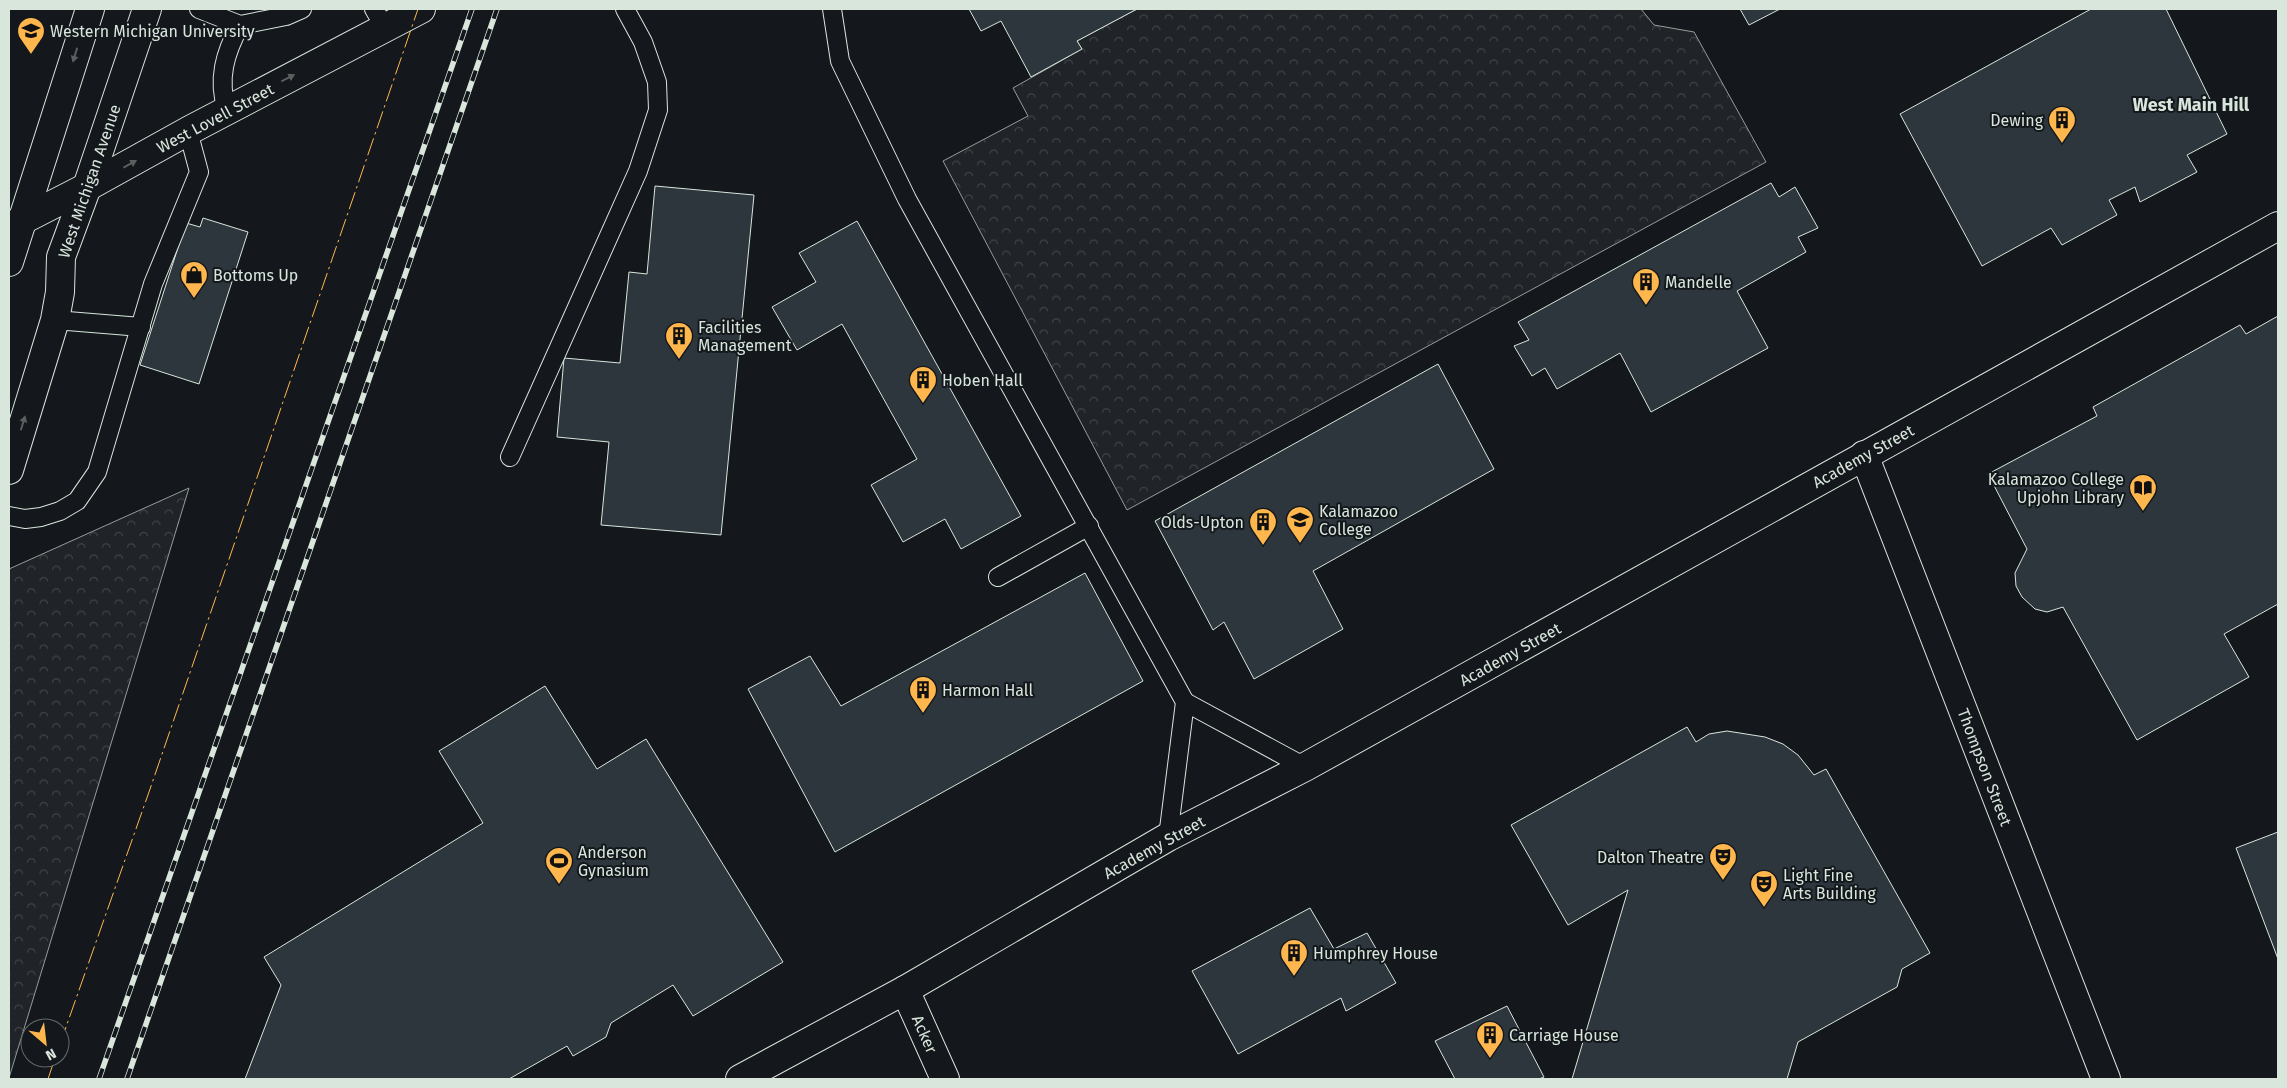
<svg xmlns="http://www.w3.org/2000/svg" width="2287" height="1088" font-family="'Fira Sans',sans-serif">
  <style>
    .park { fill: url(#park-crowns); stroke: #939e99 }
    .building { fill: #2c363c; stroke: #d8e6dc }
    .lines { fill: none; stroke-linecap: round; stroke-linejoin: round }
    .service-casing { stroke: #d8e6dc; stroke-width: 20 }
    .minor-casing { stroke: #d8e6dc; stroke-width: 30 }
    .tertiary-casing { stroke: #d8e6dc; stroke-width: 30 }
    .primary-casing { stroke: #d8e6dc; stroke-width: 30 }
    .service { stroke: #14181c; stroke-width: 18 }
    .minor { stroke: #14181c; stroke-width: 28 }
    .tertiary { stroke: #14181c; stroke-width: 28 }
    .primary { stroke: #14181c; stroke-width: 28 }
    .rail-casing { stroke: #d8e6dc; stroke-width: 5.5 }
    .rail { stroke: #14181c; stroke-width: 4; stroke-dasharray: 11; stroke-linecap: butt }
    .power { stroke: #ffb74d; stroke-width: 1; stroke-dasharray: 18 4 2.5 4; stroke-linecap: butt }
    .oneway { fill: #59605f }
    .labels { text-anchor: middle; stroke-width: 4; stroke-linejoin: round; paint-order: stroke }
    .poi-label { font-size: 16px; fill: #d8e6dc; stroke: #14181c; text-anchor: start }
    .street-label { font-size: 16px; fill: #d8e6dc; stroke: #14181c }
    .neighbourhood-label { font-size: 18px; font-weight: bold; fill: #d8e6dc; stroke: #14181c }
  </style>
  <defs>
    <pattern id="park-crowns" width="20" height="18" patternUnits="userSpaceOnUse" patternTransform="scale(1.25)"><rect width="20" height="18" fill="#202428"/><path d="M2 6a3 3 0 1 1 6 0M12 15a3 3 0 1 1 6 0" fill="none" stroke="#404447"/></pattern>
  </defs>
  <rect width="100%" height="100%" fill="#14181c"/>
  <g class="park">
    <polygon points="1137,9 1641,9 1654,25 1694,32 1766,162 1127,510 943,161 1028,116 1013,88 1082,49 1077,41"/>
    <polygon points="189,488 9,1078 9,569"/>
  </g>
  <g class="building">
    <polygon points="969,9 1137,9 1077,41 1082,49 1031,77 1001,21 981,31"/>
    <polygon points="1740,9 1780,9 1749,25"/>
    <polygon points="2091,9 2166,9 2227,134 2187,155 2197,172 2140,202 2135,187 2109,200 2117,215 2062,245 2051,228 1982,266 1900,114"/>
    <polygon points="1771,183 1779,197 1795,187 1818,228 1798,237 1806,252 1737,291 1768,348 1651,412 1620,353 1557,389 1545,368 1532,376 1514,346 1529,340 1518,322"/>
    <polygon points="655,186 754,195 721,535 601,525 609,442 557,437 564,358 620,363 629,272 647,274"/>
    <polygon points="203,218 248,232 199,384 140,365 186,223 200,227"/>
    <polygon points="857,221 1021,516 961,549 945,519 903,542 871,485 917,459 842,324 797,350 772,307 816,282 799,253"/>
    <polygon points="2278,316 2278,604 2224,634 2249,677 2137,740 2063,607 2047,612 2035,609 2022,597 2016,586 2015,573 2027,549 1988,474 2097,416 2093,407 2240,325 2246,334"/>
    <polygon points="1438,364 1494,469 1313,571 1343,629 1254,679 1224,622 1213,630 1155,521"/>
    <polygon points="1085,573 1143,681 835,852 748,689 810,656 841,706"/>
    <polygon points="545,686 597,769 646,739 783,962 693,1016 673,985 611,1023 606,1037 573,1056 567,1046 509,1079 245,1079 281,985 264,957 483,823 439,751"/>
    <polygon points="1687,727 1696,742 1709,734 1727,731 1765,737 1783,744 1798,755 1814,775 1826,769 1930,953 1902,969 1897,987 1798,1042 1787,1079 1572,1079 1628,890 1568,925 1511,825"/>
    <polygon points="2278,832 2278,959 2236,848"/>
    <polygon points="1310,908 1334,949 1367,933 1396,983 1346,1011 1341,998 1238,1054 1192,971"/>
    <polygon points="1507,1006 1544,1077 1539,1079 1455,1079 1435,1041"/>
  </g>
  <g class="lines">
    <defs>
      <g id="service">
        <polyline points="199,9 240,25 286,16 302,9"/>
        <polyline points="374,9 385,28"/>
        <polyline points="832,9 840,61 907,199 1185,702 1168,837"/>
        <path d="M 227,110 C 217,79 225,53 240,25"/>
        <polyline points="55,320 141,327"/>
        <polyline points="510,457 638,171 658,110 657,82 643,42 625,9"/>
        <polyline points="9,516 25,519 41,517 60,511 77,501 97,472 153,284 199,172 188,131"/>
        <polyline points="998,577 1089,526"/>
        <polyline points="1185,702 1305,767"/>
      </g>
      <g id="minor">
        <polyline points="87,187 188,131 421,9"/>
        <polyline points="1864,455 2106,1079"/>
        <polyline points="905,990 945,1079"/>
        <polyline points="740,1079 905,990 1168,837 1305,767 2278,226"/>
      </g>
      <polyline id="tertiary" points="9,227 87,187"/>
      <g id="primary">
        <polyline points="9,262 90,9"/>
        <polyline points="9,470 55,320 60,292 61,257 87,187 147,9"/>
      </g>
    </defs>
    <use href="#service" class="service-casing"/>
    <use href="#minor" class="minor-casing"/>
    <use href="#tertiary" class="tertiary-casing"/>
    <use href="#primary" class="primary-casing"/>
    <use href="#service" class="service"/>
    <use href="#minor" class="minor"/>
    <use href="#tertiary" class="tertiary"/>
    <use href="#primary" class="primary"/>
    <defs>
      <g id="rail">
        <polyline points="99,1079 472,9"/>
        <polyline points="127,1079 497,9"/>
      </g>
    </defs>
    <use href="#rail" class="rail-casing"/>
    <use href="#rail" class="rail"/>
    <g class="power">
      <polyline points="60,1044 149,792 418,9"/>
      <polyline points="48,1079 55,1058"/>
    </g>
  </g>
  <defs><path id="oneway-solid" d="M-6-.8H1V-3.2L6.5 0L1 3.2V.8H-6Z" transform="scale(1.25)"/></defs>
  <g class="oneway">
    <use href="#oneway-solid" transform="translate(75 55) rotate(107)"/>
    <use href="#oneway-solid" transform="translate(288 78) rotate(-27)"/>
    <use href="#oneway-solid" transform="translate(130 164) rotate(-29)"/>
    <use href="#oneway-solid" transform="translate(23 423) rotate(-73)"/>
  </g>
  <defs>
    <symbol id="university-pin" viewBox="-11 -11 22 30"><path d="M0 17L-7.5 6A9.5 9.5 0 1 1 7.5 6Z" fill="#ffb74d" stroke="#14181c"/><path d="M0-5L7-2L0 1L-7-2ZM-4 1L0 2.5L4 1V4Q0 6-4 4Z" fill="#111"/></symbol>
    <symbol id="building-pin" viewBox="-11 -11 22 30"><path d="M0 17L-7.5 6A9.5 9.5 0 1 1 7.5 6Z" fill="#ffb74d" stroke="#14181c"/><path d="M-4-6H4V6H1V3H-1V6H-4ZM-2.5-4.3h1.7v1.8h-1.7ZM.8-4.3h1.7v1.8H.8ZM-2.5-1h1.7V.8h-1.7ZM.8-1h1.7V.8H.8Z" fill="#111"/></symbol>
    <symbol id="shop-pin" viewBox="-11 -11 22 30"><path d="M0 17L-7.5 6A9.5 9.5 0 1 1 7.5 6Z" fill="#ffb74d" stroke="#14181c"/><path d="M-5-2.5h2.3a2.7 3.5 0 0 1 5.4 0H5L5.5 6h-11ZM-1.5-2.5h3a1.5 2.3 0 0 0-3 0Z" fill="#111"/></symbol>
    <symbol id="library-pin" viewBox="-11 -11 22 30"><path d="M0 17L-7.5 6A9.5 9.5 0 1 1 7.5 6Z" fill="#ffb74d" stroke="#14181c"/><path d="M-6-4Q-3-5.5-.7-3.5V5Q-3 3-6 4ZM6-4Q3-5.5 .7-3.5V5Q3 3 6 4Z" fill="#111"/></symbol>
    <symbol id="theatre-pin" viewBox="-11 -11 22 30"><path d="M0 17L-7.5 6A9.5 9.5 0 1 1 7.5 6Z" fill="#ffb74d" stroke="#14181c"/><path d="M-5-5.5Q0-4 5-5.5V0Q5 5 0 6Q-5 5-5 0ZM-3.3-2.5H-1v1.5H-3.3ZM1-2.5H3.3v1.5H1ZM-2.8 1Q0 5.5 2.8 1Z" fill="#111"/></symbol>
    <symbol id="stadium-pin" viewBox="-11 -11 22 30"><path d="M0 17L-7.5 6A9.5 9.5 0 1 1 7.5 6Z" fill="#ffb74d" stroke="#14181c"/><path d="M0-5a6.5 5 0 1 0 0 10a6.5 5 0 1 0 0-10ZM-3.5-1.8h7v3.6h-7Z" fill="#111"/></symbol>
  </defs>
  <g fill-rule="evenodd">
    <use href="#university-pin" x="15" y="15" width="32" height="43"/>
    <use href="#building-pin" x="2046" y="104" width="32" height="43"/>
    <use href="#shop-pin" x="178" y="259" width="32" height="43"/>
    <use href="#building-pin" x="1630" y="266" width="32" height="43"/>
    <use href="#building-pin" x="663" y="320" width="32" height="43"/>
    <use href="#building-pin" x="907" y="364" width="32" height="43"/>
    <use href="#library-pin" x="2127" y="472" width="32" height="43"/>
    <use href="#university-pin" x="1284" y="504" width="32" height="43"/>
    <use href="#building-pin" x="1247" y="506" width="32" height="43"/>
    <use href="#building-pin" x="907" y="674" width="32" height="43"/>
    <use href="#theatre-pin" x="1707" y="841" width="32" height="43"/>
    <use href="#stadium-pin" x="543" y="845" width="32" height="43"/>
    <use href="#theatre-pin" x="1748" y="868" width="32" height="43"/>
    <use href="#building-pin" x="1278" y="937" width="32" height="43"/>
    <use href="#building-pin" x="1474" y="1019" width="32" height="43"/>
  </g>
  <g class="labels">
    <g class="poi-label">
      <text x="50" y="37">Western Michigan University</text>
      <text x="2043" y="126" text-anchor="end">Dewing</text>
      <text x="213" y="281">Bottoms Up</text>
      <text x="1665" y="288">Mandelle</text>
      <text x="698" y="333">Facilities<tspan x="698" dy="18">Management</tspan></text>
      <text x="942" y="386">Hoben Hall</text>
      <text x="2124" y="485" text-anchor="end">Kalamazoo College<tspan x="2124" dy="18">Upjohn Library</tspan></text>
      <text x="1319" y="517">Kalamazoo<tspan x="1319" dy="18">College</tspan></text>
      <text x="1244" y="528" text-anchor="end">Olds-Upton</text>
      <text x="942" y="696">Harmon Hall</text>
      <text x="578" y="858">Anderson<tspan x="578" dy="18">Gynasium</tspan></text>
      <text x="1704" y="863" text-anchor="end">Dalton Theatre</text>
      <text x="1783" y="881">Light Fine<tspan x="1783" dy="18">Arts Building</tspan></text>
      <text x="1313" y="959">Humphrey House</text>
      <text x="1509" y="1041">Carriage House</text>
    </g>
    <g class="street-label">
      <text transform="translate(215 118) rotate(-28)" y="6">West Lovell Street</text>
      <text transform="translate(89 181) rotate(-71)" y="6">West Michigan Avenue</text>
      <text transform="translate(1863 456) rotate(-29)" y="6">Academy Street</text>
      <text transform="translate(1510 654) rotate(-29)" y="6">Academy Street</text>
      <text transform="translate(1985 767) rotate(69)" y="6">Thompson Street</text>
      <text transform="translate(1154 847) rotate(-29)" y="6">Academy Street</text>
      <text transform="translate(925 1034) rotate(66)" y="6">Acker</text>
    </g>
    <g class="neighbourhood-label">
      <text x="2191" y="111">West Main Hill</text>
    </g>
  </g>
  <rect width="2287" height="1088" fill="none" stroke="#d8e6dc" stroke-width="20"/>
  <g transform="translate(45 1043) rotate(152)"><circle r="24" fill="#14181c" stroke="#626a69"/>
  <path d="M0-4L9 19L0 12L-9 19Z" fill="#ffb74d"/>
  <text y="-8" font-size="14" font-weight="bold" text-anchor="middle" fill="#d8e6dc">N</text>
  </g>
</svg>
